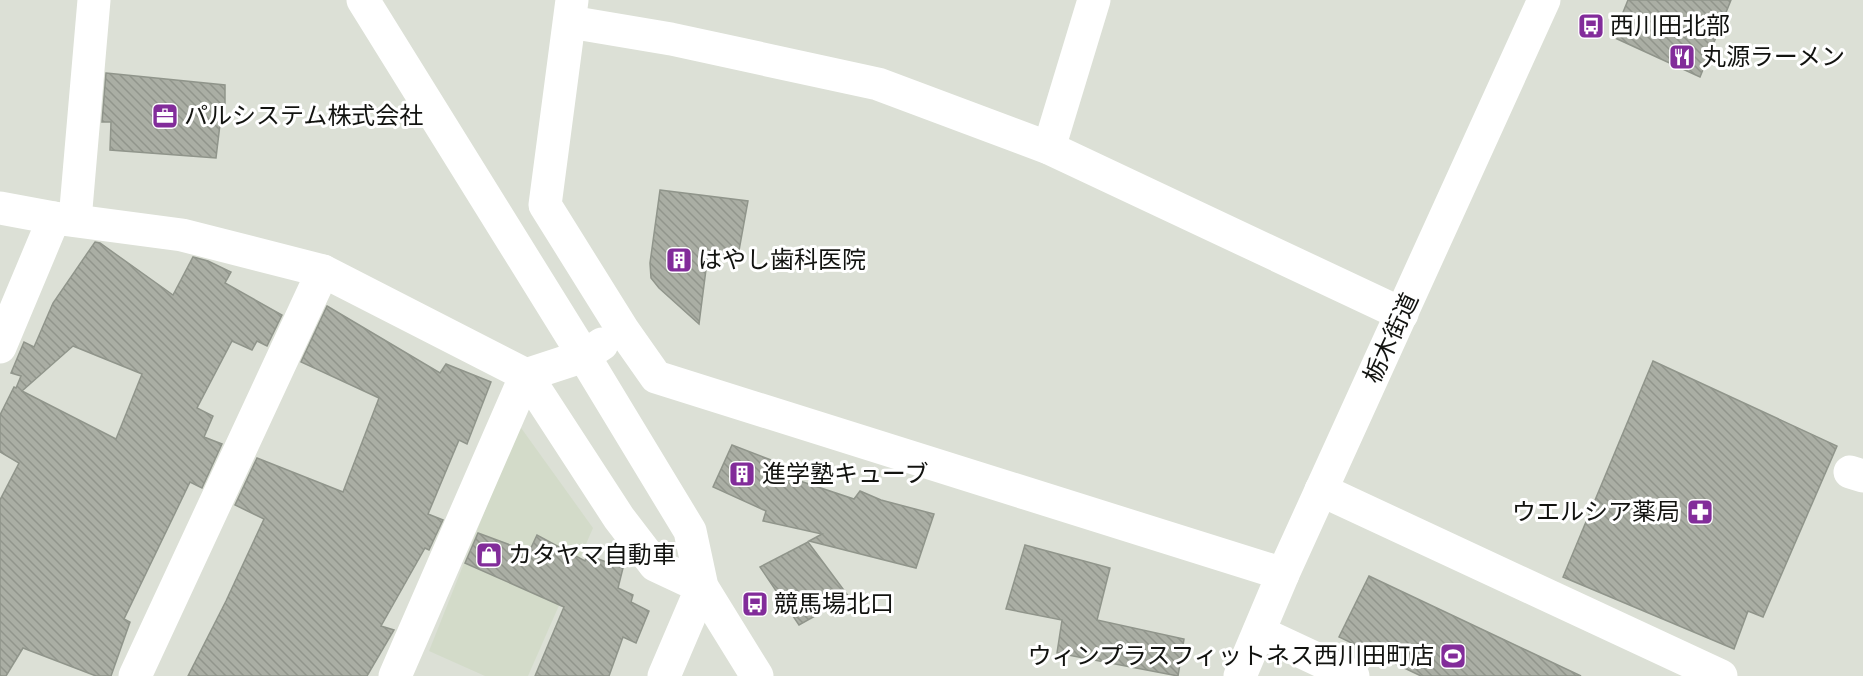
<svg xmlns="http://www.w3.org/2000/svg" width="1863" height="676" font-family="Jost,'Noto Sans JP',sans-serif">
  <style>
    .built { fill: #d3dbc9 }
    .building { fill: url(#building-back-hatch); stroke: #90958b; stroke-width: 1.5; fill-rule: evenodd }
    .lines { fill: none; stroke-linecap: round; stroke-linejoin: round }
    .minor { stroke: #fff; stroke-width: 33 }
    .major { stroke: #fff; stroke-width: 33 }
    .labels { text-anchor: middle; stroke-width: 6; stroke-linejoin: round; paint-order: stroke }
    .poi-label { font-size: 24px; fill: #121310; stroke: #fff; text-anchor: start }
    .street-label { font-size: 24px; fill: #121310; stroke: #fff }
  </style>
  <defs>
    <pattern id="building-back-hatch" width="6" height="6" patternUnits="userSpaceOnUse" patternTransform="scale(1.5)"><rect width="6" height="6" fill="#aaaea4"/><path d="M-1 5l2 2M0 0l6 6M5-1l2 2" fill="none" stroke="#91958c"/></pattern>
  </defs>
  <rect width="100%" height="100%" fill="#dce0d6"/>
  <polygon class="built" points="519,425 593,528 528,676 485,676 429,651"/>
  <g class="building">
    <polygon points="1628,0 1731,0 1700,77 1613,37"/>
    <polygon points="106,73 225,85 225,116 221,116 216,158 110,150 111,122 102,122"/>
    <polygon points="660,190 748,201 738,256 708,254 699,324 659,288 651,278 650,263"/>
    <path d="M 95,242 L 100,243 L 173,295 L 193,257 L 208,261 L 231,272 L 225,283 L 282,315 L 267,346 L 257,341 L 252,350 L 232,341 L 197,408 L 213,416 L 204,437 L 222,444 L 202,488 L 190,482 L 124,619 L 130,622 L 111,676 L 96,676 L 23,648 L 6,676 L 0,676 L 0,500 L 19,463 L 0,452 L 0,415 L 14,387 L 16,388 L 21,376 L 11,373 L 24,342 L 34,347 L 53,303 ZM 73,346 L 142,374 L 116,439 L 22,391 Z"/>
    <polygon points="327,306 440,373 446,364 491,382 467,444 459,440 428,514 443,520 429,550 425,548 381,626 394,630 367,676 188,676 226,601 264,519 235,505 257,458 343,492 379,398 301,362"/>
    <polygon points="1653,361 1837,446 1763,617 1748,611 1734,649 1563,577"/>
    <polygon points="732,445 771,460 767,470 854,499 860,491 881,500 934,514 916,568 809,541 822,534 763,521 766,511 713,487"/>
    <polygon points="478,533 529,552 537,535 585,561 587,555 623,568 618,588 633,595 631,602 649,611 636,643 623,637 609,676 535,676 564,607 465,563"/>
    <polygon points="808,542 849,597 799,625 760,567"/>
    <polygon points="1025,545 1110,568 1097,620 1184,639 1178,676 1057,653 1062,620 1006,609"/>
    <polygon points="1369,576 1581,676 1421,676 1339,637"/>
  </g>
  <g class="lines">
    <g class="minor">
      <polyline points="363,0 584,356 690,531 702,587 757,676"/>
      <polyline points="572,0 545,205 623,330 656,377 1283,574"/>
      <polyline points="570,22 671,39 878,84 1049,148 1402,314"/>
      <polyline points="1049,148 1094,0"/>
      <polyline points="0,208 54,218"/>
      <polyline points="75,220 94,0"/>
      <polyline points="0,347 54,218 182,235 323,271 526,375 619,518 655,565 702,587 664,676"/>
      <polyline points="1850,472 1863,476"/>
      <polyline points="1321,490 1721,676"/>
      <polyline points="1259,632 1353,676"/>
      <polyline points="135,676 323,271"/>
      <polyline points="395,676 526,375 584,356 602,344"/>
    </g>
    <polyline class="major" points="1240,676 1283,574 1544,0"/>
  </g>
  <defs>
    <symbol id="bus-square" viewBox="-11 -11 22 22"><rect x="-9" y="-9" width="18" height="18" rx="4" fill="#822c9a" stroke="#fff"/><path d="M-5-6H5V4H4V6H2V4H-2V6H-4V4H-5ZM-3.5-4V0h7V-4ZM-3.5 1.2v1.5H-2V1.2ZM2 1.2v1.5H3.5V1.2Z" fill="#fff"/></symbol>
    <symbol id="restaurant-square" viewBox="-11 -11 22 22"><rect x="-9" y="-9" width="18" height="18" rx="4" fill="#822c9a" stroke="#fff"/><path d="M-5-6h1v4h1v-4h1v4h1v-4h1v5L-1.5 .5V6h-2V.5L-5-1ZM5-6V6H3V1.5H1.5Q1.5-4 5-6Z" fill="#fff"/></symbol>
    <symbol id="office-square" viewBox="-11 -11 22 22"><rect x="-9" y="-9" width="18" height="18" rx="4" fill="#822c9a" stroke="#fff"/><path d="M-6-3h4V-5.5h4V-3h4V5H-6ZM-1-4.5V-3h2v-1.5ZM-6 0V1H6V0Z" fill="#fff"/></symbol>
    <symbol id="building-square" viewBox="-11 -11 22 22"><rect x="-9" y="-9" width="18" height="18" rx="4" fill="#822c9a" stroke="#fff"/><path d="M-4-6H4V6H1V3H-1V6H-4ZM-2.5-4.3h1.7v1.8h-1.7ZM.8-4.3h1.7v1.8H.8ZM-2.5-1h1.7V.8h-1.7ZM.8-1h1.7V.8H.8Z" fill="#fff"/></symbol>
    <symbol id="pharmacy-square" viewBox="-11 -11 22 22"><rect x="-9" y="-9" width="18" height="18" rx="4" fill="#822c9a" stroke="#fff"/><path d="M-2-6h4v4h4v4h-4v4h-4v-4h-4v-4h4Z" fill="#fff"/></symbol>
    <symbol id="shop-square" viewBox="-11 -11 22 22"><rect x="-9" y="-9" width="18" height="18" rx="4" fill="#822c9a" stroke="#fff"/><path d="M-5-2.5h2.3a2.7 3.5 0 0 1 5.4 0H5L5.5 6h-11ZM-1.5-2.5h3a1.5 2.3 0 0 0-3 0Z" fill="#fff"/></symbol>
    <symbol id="stadium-square" viewBox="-11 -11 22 22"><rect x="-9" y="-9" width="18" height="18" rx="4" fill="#822c9a" stroke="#fff"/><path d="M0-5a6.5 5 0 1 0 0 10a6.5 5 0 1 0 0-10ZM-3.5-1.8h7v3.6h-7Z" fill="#fff"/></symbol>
  </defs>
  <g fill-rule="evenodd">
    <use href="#bus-square" x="1576" y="11" width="30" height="30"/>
    <use href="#restaurant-square" x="1667" y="42" width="30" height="30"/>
    <use href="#office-square" x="150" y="101" width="30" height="30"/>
    <use href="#building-square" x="664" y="245" width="30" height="30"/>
    <use href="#building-square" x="727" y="459" width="30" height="30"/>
    <use href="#pharmacy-square" x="1685" y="497" width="30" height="30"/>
    <use href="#shop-square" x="474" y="540" width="30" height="30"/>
    <use href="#bus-square" x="740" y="589" width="30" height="30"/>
    <use href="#stadium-square" x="1438" y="641" width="30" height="30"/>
  </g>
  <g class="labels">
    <g class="poi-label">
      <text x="1610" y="34">西川田北部</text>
      <text x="1702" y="65">丸源ラーメン</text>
      <text x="184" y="124">パルシステム株式会社</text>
      <text x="698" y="268">はやし歯科医院</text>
      <text x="762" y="482">進学塾キューブ</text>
      <text x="1680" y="520" text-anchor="end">ウエルシア薬局</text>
      <text x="508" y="563">カタヤマ自動車</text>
      <text x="774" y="612">競馬場北口</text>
      <text x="1434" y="664" text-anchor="end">ウィンプラスフィットネス西川田町店</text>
    </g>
    <g class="street-label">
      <text transform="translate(1391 338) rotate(-65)" y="8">栃木街道</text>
    </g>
  </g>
</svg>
